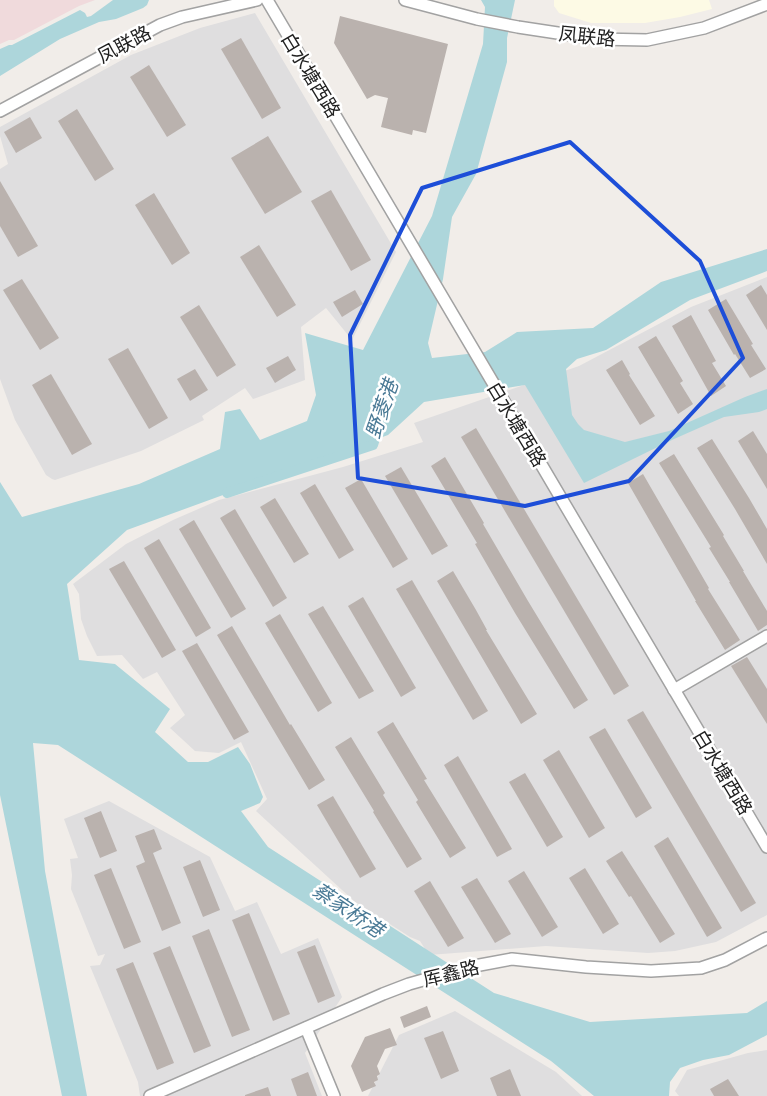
<svg xmlns="http://www.w3.org/2000/svg" width="767" height="1096" font-family="Figtree,'Noto Sans SC',sans-serif">
  <style>
    .residential { fill: #dfdedf }
    .commercial { fill: #f0dadc }
    .education { fill: #fdfae5 }
    .water { fill: #add6db }
    .lines { fill: none; stroke-linecap: round; stroke-linejoin: round }
    .canal { stroke: #add6db; stroke-width: 10 }
    .building { fill: #bab2ae }
    .minor-casing { stroke: #a2a2a2; stroke-width: 14 }
    .minor { stroke: #fff; stroke-width: 11 }
    .marked { fill: none; stroke: #1d4ed8; stroke-width: 4; stroke-linejoin: round }
    .labels { text-anchor: middle; stroke-width: 5; stroke-linejoin: round; paint-order: stroke }
    .street-label { font-size: 19px; fill: #212121; stroke: #fff }
    .water-label { font-size: 20px; font-style: italic; fill: #497995; stroke: #fff }
  </style>
  <rect width="100%" height="100%" fill="#f1ede9"/>
  <g class="residential">
    <polygon points="255,13 396,252 352,340 326,308 301,327 305,380 253,399 245,388 202,416 204,420 141,451 55,480 52,479 46,475 15,420 0,379 0,169 8,164 0,136 0,127 131,55 200,28"/>
    <polygon points="767,277 767,915 716,942 675,951 648,953 546,946 429,955 420,941 410,937 354,901 256,811 267,799 241,742 219,753 195,751 170,728 185,715 157,672 143,679 122,655 97,656 87,636 81,619 79,594 73,584 126,544 173,520 219,500 343,467 423,442 414,423 579,366 691,307"/>
    <polygon points="109,801 210,857 235,911 257,902 281,954 318,938 342,997 305,1053 322,1096 140,1096 138,1082 90,966 100,965 105,954 98,956 71,889 72,875 70,859 78,858 64,819"/>
    <polygon points="455,1011 556,1072 582,1096 368,1096 399,1035"/>
    <polygon points="767,1050 767,1096 679,1096 675,1091 687,1070 748,1053"/>
  </g>
  <polygon class="commercial" points="0,0 95,0 79,6 14,40 9,40 0,44"/>
  <polygon class="education" points="554,0 709,0 712,9 680,17 645,23 591,23 559,13 554,6"/>
  <g class="water">
    <polygon points="113,0 149,0 147,5 143,8 116,19 99,22 60,39 0,76 0,49 9,45 12,45 80,10 85,13 87,17 91,16"/>
    <polygon points="481,0 515,0 507,38 507,62 476,174 452,217 443,279 428,343 432,358 485,352 517,332 593,328 661,282 767,249 767,271 690,300 606,350 577,359 566,369 572,415 578,424 584,430 625,442 669,431 745,397 767,389 767,409 759,412 724,417 717,420 674,439 584,483 525,385 424,402 388,435 127,530 67,584 79,660 115,664 170,709 155,732 188,762 208,762 238,747 250,764 263,797 260,803 241,811 268,847 494,993 590,1022 747,1013 767,1001 767,1035 729,1055 703,1060 680,1068 670,1082 669,1096 594,1096 551,1061 58,745 33,743 45,871 87,1096 62,1096 0,795 0,482 22,517 139,484 220,449 225,412 240,409 260,440 307,421 316,395 305,333 363,350 432,216 483,44 485,7"/>
  </g>
  <g class="lines">
    <polyline class="canal" points="227,493 373,445 378,429"/>
  </g>
  <g class="building">
    <polygon points="340,16 448,44 426,133 413,130 412,135 381,127 388,98 375,95 367,99 334,43"/>
    <polygon points="241,38 281,108 262,119 221,49"/>
    <polygon points="149,65 186,125 167,137 130,77"/>
    <polygon points="77,109 114,169 95,181 58,121"/>
    <polygon points="30,117 42,138 16,153 4,132"/>
    <polygon points="268,136 302,192 265,214 231,158"/>
    <polygon points="0,181 38,246 18,257 0,226"/>
    <polygon points="331,190 371,260 351,271 311,201"/>
    <polygon points="154,193 190,253 172,265 135,205"/>
    <polygon points="259,245 296,305 277,317 240,257"/>
    <polygon points="22,279 59,338 40,350 3,290"/>
    <polygon points="761,285 767,295 767,330 746,295"/>
    <polygon points="355,290 363,304 342,317 333,302"/>
    <polygon points="726,299 753,344 751,345 766,369 750,378 735,354 734,355 708,310"/>
    <polygon points="199,305 236,365 217,377 180,317"/>
    <polygon points="691,315 716,361 712,363 726,386 711,396 672,326"/>
    <polygon points="656,336 683,381 680,383 693,404 678,414 638,347"/>
    <polygon points="128,348 168,418 149,429 108,359"/>
    <polygon points="288,356 296,370 275,383 266,368"/>
    <polygon points="622,360 630,374 629,375 655,416 640,425 606,370"/>
    <polygon points="195,369 208,390 190,401 177,379"/>
    <polygon points="51,374 92,444 72,455 32,385"/>
    <polygon points="476,428 629,686 614,695 461,437"/>
    <polygon points="753,431 767,454 767,489 738,441"/>
    <polygon points="712,439 749,498 767,529 767,564 735,509 697,448"/>
    <polygon points="674,454 724,535 723,536 744,571 743,571 767,611 767,625 758,631 729,582 730,582 709,548 711,547 659,463"/>
    <polygon points="445,457 484,523 483,524 528,601 588,700 574,709 515,613 475,544 477,543 431,466"/>
    <polygon points="401,467 448,546 432,555 385,476"/>
    <polygon points="643,474 709,588 708,589 740,640 725,650 695,601 696,601 628,483"/>
    <polygon points="361,479 408,559 393,568 345,488"/>
    <polygon points="315,484 354,550 339,559 300,493"/>
    <polygon points="275,498 309,554 294,563 260,507"/>
    <polygon points="235,509 287,598 273,607 220,518"/>
    <polygon points="194,520 246,609 231,618 179,529"/>
    <polygon points="159,539 211,628 196,637 144,548"/>
    <polygon points="124,561 176,650 162,658 109,569"/>
    <polygon points="453,571 476,610 487,630 486,630 537,714 521,724 437,581"/>
    <polygon points="412,580 488,711 473,720 396,589"/>
    <polygon points="363,597 416,688 401,697 348,606"/>
    <polygon points="323,606 374,691 359,699 308,614"/>
    <polygon points="280,614 332,703 318,712 265,623"/>
    <polygon points="232,626 290,725 291,724 325,780 309,790 217,635"/>
    <polygon points="197,643 249,732 234,740 182,651"/>
    <polygon points="747,657 767,689 767,724 731,666"/>
    <polygon points="643,711 756,903 741,912 627,720"/>
    <polygon points="393,722 427,779 424,780 466,848 450,858 416,802 418,800 377,732"/>
    <polygon points="605,728 652,808 636,818 589,737"/>
    <polygon points="351,737 385,793 383,795 422,859 407,868 373,812 374,811 335,747"/>
    <polygon points="559,750 605,828 589,838 543,760"/>
    <polygon points="458,756 512,849 497,857 444,765"/>
    <polygon points="525,773 563,837 547,847 509,782"/>
    <polygon points="333,796 376,869 360,878 317,805"/>
    <polygon points="101,811 117,851 100,858 84,818"/>
    <polygon points="154,829 162,849 153,853 181,923 162,931 136,866 145,862 135,836"/>
    <polygon points="668,837 722,928 707,937 654,846"/>
    <polygon points="622,851 675,934 660,943 631,896 629,897 606,861"/>
    <polygon points="200,860 220,910 203,917 183,867"/>
    <polygon points="111,868 141,942 124,949 94,875"/>
    <polygon points="585,868 619,924 603,934 569,878"/>
    <polygon points="524,871 558,927 542,937 508,881"/>
    <polygon points="477,878 511,934 495,943 461,887"/>
    <polygon points="430,881 464,938 448,947 414,891"/>
    <polygon points="249,913 290,1014 273,1021 232,920"/>
    <polygon points="209,929 250,1030 232,1037 192,936"/>
    <polygon points="315,945 335,996 318,1003 297,952"/>
    <polygon points="170,946 211,1046 194,1053 153,953"/>
    <polygon points="133,962 174,1063 157,1070 116,969"/>
    <polygon points="427,1006 431,1017 404,1028 400,1017"/>
    <polygon points="390,1028 397,1045 385,1049 377,1066 380,1074 377,1076 378,1080 374,1082 376,1086 362,1092 351,1066 365,1037"/>
    <polygon points="443,1031 459,1071 441,1079 424,1038"/>
    <polygon points="510,1069 521,1096 497,1096 490,1078"/>
    <polygon points="308,1072 317,1096 297,1096 291,1079"/>
    <polygon points="728,1079 739,1096 714,1096 710,1089"/>
    <polygon points="268,1087 271,1096 245,1096 245,1095"/>
  </g>
  <g class="lines">
    <defs>
      <g id="minor">
        <polyline points="267,0 767,847"/>
        <polyline points="405,0 477,19 518,27 597,39 647,40 704,28 767,4"/>
        <polyline points="0,111 160,25 182,17 257,0"/>
        <polyline points="674,690 767,636"/>
        <polyline points="306,1028 334,1096"/>
        <polyline points="150,1096 383,994 409,984 469,967 512,959 586,967 651,971 701,968 725,960 767,938"/>
      </g>
    </defs>
    <use href="#minor" class="minor-casing"/>
    <use href="#minor" class="minor"/>
  </g>
  <path class="marked" d="M 570,142 L 700,261 L 743,358 L 629,481 L 525,506 L 358,478 L 350,335 L 422,188 Z"/>
  <g class="labels">
    <g class="street-label">
      <text transform="translate(587 36) rotate(6)" y="7">凤联路</text>
      <text transform="translate(124 44) rotate(-28)" y="7">凤联路</text>
      <text transform="translate(311 75) rotate(59)" y="7">白水塘西路</text>
      <text transform="translate(517 424) rotate(59)" y="7">白水塘西路</text>
      <text transform="translate(723 772) rotate(59)" y="7">白水塘西路</text>
      <text transform="translate(451 973) rotate(-14)" y="7">厍鑫路</text>
    </g>
    <g class="water-label">
      <text transform="translate(382 409) rotate(-71)" y="7">野菱港</text>
      <text transform="translate(348 910) rotate(34)" y="7">蔡家桥港</text>
    </g>
  </g>
</svg>
